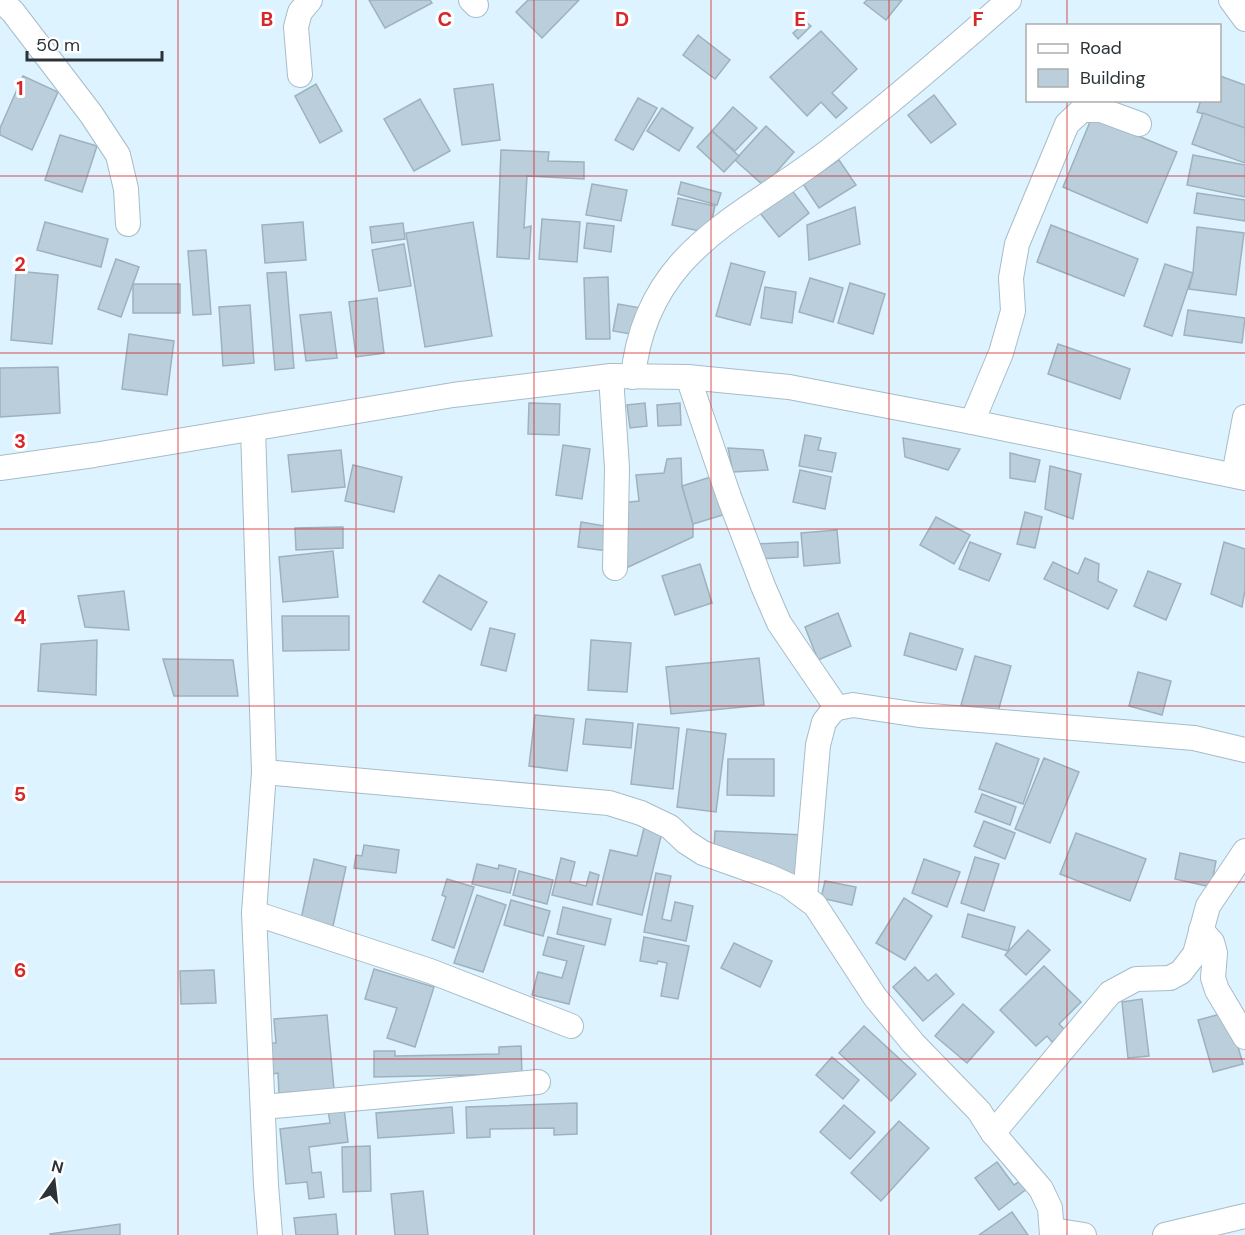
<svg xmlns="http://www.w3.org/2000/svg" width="1245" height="1235" font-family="'DM Sans',sans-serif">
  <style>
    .building { fill: #bacfdb; stroke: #9db2bd; stroke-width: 1.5 }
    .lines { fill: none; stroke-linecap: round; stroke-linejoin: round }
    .minor-casing { stroke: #a7bcc7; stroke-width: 26 }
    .minor { stroke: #fff; stroke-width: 24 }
    .grid { fill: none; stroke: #d62828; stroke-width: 1.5; stroke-opacity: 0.55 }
    .grid-label { font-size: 20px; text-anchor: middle; font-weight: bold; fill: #d62828; stroke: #fff; stroke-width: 6; stroke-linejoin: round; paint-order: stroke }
  </style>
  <rect width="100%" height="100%" fill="#ddf3ff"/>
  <g class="building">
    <polygon points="369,0 430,0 432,3 385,28"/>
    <polygon points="528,0 579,0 542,38 516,12"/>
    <polygon points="867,0 902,0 886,20 864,3"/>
    <polygon points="806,22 811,26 798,39 793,33"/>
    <polygon points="821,31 857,69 832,93 847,108 836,118 821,102 807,116 770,77"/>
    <polygon points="698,35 730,60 715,79 683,55"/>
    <polygon points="23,76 58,92 32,150 0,135 0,128"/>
    <polygon points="1220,76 1245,85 1245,128 1197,112 1201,100 1220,100"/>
    <polygon points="316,84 342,131 320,143 295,96"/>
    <polygon points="493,84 500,140 462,145 454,89"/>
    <polygon points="934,95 956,124 931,143 908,115"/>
    <polygon points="638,98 657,108 633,150 615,140"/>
    <polygon points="420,99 450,151 414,171 384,119"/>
    <polygon points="733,107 757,128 735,151 712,131"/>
    <polygon points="662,108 693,128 679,151 647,131"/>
    <polygon points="1203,113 1245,128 1245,163 1192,144"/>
    <polygon points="1092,117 1177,152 1147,223 1063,187"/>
    <polygon points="766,126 794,152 764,186 735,160"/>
    <polygon points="712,131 739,156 724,172 697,147"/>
    <polygon points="60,135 97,146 82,192 45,180"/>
    <polygon points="501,150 549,152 548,161 584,162 584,179 527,176 524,228 531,226 529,259 497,257"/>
    <polygon points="1193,155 1245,165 1245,197 1187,185"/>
    <polygon points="839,160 856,185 819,208 803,184"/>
    <polygon points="681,182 721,193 717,205 678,194"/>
    <polygon points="592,184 627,190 621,221 586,215"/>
    <polygon points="791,189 809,213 779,237 760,213"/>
    <polygon points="1197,193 1245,200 1245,221 1194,213"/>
    <polygon points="678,198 715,206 709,233 672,225"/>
    <polygon points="855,207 860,244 809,260 807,225"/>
    <polygon points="542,219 580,222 577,262 539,259"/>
    <polygon points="45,222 108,239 101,267 37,250"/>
    <polygon points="303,222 306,260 265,263 262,225"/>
    <polygon points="473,222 492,336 425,347 406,233"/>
    <polygon points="403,223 405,239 372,243 370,227"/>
    <polygon points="587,223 614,226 611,252 584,248"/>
    <polygon points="1051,225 1138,259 1124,296 1037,262"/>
    <polygon points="1197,227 1244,233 1236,295 1189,289 1193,273"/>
    <polygon points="404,244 411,286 379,291 372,250"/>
    <polygon points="206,250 211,314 193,315 188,251"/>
    <polygon points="116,259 139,267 121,317 98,309"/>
    <polygon points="731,263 765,272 750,325 716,316"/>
    <polygon points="1165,264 1193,273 1172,336 1144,326"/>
    <polygon points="16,271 58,275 52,344 11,340"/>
    <polygon points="286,272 294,368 275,370 267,273"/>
    <polygon points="608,277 610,339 586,339 584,278"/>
    <polygon points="810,278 843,288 833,322 799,312"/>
    <polygon points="850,283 885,294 873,334 838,323"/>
    <rect x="133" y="284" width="47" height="29"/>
    <polygon points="765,287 796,292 792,323 761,318"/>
    <polygon points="377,298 384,353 356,357 349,302"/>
    <polygon points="618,304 641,308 636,335 613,331"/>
    <polygon points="250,305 254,363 223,366 219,307"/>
    <polygon points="1188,310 1245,318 1242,343 1184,335"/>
    <polygon points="331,312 337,358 306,361 300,315"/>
    <polygon points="129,334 174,341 167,395 122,389"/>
    <polygon points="1058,344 1130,369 1120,399 1048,374"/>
    <polygon points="58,367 60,413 0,417 0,368"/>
    <polygon points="529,403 560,404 559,435 528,434"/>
    <polygon points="645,403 647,426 630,428 627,405"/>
    <polygon points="680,403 681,425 658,426 657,405"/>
    <polygon points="805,435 821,438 818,450 836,453 832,472 799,466"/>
    <polygon points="903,438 960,449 948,470 905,457"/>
    <polygon points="563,445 590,449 582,499 556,495"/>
    <polygon points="728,448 763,450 768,470 733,472"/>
    <polygon points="341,450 345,487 292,492 288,455"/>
    <polygon points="1010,453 1040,460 1035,482 1010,478"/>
    <polygon points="681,458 682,486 693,524 693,537 626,568 620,503 639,501 636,475 664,473 667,459"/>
    <polygon points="353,465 402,477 394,512 345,501"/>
    <polygon points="1050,466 1081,474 1073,519 1045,509"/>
    <polygon points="800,470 831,477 825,509 793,502"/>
    <polygon points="714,476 726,514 693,524 682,486"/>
    <polygon points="1025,512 1042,517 1035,548 1017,544"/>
    <polygon points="936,517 970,535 954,564 920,545"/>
    <polygon points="581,522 611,527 607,551 578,547"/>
    <polygon points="343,527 343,548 296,550 295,528"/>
    <polygon points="837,530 840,563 804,566 801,533"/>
    <polygon points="798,542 798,557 755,559 754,544"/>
    <polygon points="970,542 1001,554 989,581 959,569"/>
    <polygon points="1224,542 1245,549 1245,590 1242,607 1211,594"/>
    <polygon points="333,551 338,597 283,602 279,557"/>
    <polygon points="1085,558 1099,564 1098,581 1117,590 1108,609 1044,579 1053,562 1078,574"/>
    <polygon points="700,564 712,603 675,615 662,576"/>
    <polygon points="1148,571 1181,584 1166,620 1134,606"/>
    <polygon points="439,575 487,602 471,630 423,602"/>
    <polygon points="124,591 129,630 85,627 78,596"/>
    <polygon points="838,613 851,646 818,660 805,627"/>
    <polygon points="282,616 349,616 349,650 283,651"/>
    <polygon points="490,628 515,634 506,671 481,665"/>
    <polygon points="910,633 963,649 956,670 904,655"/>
    <polygon points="97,640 96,695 38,691 41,644"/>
    <polygon points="591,640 631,643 627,692 588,690"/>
    <polygon points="975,656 1011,666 997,715 961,705"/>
    <polygon points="759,658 764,705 671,714 666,667"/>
    <polygon points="163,659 233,660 238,696 174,696"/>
    <polygon points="1138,672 1171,681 1162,715 1129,706"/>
    <polygon points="535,715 574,719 567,771 529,766"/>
    <polygon points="586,719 633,723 631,748 583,744"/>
    <polygon points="638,724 679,728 673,789 631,784"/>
    <polygon points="687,729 726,734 716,812 677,807"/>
    <polygon points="996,743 1039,759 1023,804 979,789"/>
    <polygon points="1044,758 1079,772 1050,843 1015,829"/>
    <polygon points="728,759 774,759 774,796 727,795"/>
    <polygon points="982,794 1016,807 1010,825 975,812"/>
    <polygon points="984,821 1015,833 1005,859 974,846"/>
    <polygon points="644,828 662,832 642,915 597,904 610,850 637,856"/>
    <polygon points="715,831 804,835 798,877 714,848"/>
    <polygon points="1076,833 1146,859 1130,901 1060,874"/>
    <polygon points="364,845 399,850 396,873 354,868 356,855 362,856"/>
    <polygon points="1180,853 1216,861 1211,887 1175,879"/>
    <polygon points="975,857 999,864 984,911 961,903"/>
    <polygon points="561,858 575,862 570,882 586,886 590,872 599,875 592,905 552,895"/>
    <polygon points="314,859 346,867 333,926 301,919"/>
    <polygon points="924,859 960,872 947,907 912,893"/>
    <polygon points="477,864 498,869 499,865 516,869 510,893 472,884"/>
    <polygon points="519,871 553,880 547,904 513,895"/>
    <polygon points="656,873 671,876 662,919 671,921 675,902 693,906 686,941 644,932"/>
    <polygon points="447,879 474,887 454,948 432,940 446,897 442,895"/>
    <polygon points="825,881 856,887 852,905 821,898"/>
    <polygon points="477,895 506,905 483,972 454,963"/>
    <polygon points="904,898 932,916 905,960 876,943"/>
    <polygon points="511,900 550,911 543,936 504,925"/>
    <polygon points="563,907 611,919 605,945 557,934"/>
    <polygon points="968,914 1015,927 1008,951 962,937"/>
    <polygon points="1028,930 1050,950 1026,975 1005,955"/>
    <polygon points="548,937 584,946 569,1004 532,995 538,972 562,978 567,961 543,955"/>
    <polygon points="644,937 689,946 678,999 661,996 667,963 658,961 657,964 640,961"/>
    <polygon points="734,943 772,961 760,987 721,968"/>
    <polygon points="1044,966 1081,1002 1059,1024 1065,1030 1052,1042 1047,1036 1036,1046 1000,1010"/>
    <polygon points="915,967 928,981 936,974 954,994 923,1021 893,987"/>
    <polygon points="374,969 434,987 415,1047 387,1038 397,1008 365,999"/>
    <polygon points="214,970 216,1003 181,1004 180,971"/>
    <polygon points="1142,999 1149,1056 1128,1058 1122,1002"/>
    <polygon points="963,1004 994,1032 967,1063 935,1036"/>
    <polygon points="1228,1012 1243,1064 1213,1072 1198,1020"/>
    <polygon points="327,1015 334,1089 279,1093 278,1073 273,1074 271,1043 276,1043 274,1019"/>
    <polygon points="864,1026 916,1074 891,1101 839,1053"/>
    <polygon points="521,1046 522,1074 374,1077 374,1051 395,1051 395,1056 499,1054 499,1047"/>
    <polygon points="832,1057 859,1080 843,1099 816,1075"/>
    <polygon points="577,1103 577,1134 554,1135 554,1128 490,1129 490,1137 467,1138 466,1107"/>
    <polygon points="844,1105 875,1132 850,1159 820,1132"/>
    <polygon points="452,1107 454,1133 378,1138 376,1113"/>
    <polygon points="344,1108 348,1142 309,1147 312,1173 321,1172 324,1197 309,1199 307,1182 286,1184 280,1129 330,1123 328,1110"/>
    <polygon points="899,1121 929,1148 881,1201 851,1173"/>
    <polygon points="370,1146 371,1191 343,1192 342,1147"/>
    <polygon points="997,1162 1014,1185 1022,1180 1028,1188 999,1210 975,1178"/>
    <polygon points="423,1191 428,1235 395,1235 391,1194"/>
    <polygon points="1012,1212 1028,1235 979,1235"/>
    <polygon points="336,1214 338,1235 296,1235 294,1218"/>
    <polygon points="120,1224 120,1235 50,1235 50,1234"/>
  </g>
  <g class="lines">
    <defs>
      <g id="minor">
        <polyline points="1,0 13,12 91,114 118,155 126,189 128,224"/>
        <polyline points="471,0 476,5"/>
        <polyline points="1231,0 1245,19"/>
        <polyline points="300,75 296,27 300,12 310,0"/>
        <polyline points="611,376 617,468 615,568"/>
        <path d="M 633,377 C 646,247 746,217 834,147 C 894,100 952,50 1009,0"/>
        <polyline points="688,377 729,497 763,586 779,623 837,708"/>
        <polyline points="972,422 1001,353 1013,311 1011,278 1017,244 1067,124 1082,110 1101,110 1139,124"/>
        <polyline points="253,429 264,772 254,913 266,1185 270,1235"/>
        <polyline points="0,468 94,455 453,395 611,376 688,377 789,387 972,422 1245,478"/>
        <polyline points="1234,475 1245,417"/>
        <polyline points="264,772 609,803 641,813 670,827 686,842 703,853 768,876 788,885 815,905 875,997 913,1043 979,1111 993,1133 1041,1189 1050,1208 1052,1235"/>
        <polyline points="805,897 818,745 824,722 831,713 837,708 853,705 919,715 1194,738 1245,750"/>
        <polyline points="254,913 430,971 571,1026"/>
        <polyline points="1201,930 1212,942 1215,953 1213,978 1217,990 1245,1037"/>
        <polyline points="263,1107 538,1082"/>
        <polyline points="993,1133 1110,993 1136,979 1170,978 1181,972 1195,954 1208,906 1245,851"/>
        <polyline points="1053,1230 1084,1235"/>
        <polyline points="1165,1235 1245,1216"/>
      </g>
    </defs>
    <use href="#minor" class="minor-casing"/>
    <use href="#minor" class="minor"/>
  </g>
  <path class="grid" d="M 178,0 L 178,1235M 356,0 L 356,1235M 534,0 L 534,1235M 711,0 L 711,1235M 889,0 L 889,1235M 1067,0 L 1067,26M 1067,100 L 1067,1235M 0,176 L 1245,176M 0,353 L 1245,353M 0,529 L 1245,529M 0,706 L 1245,706M 0,882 L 1245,882M 0,1059 L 1245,1059"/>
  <g class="grid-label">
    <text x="267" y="26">B</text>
    <text x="445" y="26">C</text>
    <text x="622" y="26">D</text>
    <text x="800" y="26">E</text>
    <text x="978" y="26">F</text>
    <text x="20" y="95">1</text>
    <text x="20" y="271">2</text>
    <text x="20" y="448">3</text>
    <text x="20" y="624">4</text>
    <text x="20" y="801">5</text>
    <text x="20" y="977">6</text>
  </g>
  <rect x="1026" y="24" width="195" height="78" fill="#ffffff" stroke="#aaadaf" stroke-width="1.5"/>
  <rect x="1038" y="44" width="30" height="9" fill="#ffffff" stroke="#aaadaf" stroke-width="1.5"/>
  <text x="1080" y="54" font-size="18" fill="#2b3338">Road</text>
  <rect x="1038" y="69" width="30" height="18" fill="#bacfdb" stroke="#aaadaf" stroke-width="1.5"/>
  <text x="1080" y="84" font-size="18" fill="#2b3338">Building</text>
  <g transform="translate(54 1181) rotate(14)" stroke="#ffffff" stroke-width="4.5" paint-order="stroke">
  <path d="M0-4.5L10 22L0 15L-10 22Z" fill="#2b3338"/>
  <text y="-9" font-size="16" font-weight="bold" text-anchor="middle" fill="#2b3338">N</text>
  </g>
  <path d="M27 51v9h135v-9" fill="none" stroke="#2b3338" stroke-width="3"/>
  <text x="36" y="51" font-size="18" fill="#2b3338" stroke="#ffffff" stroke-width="4.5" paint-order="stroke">50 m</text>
</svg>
